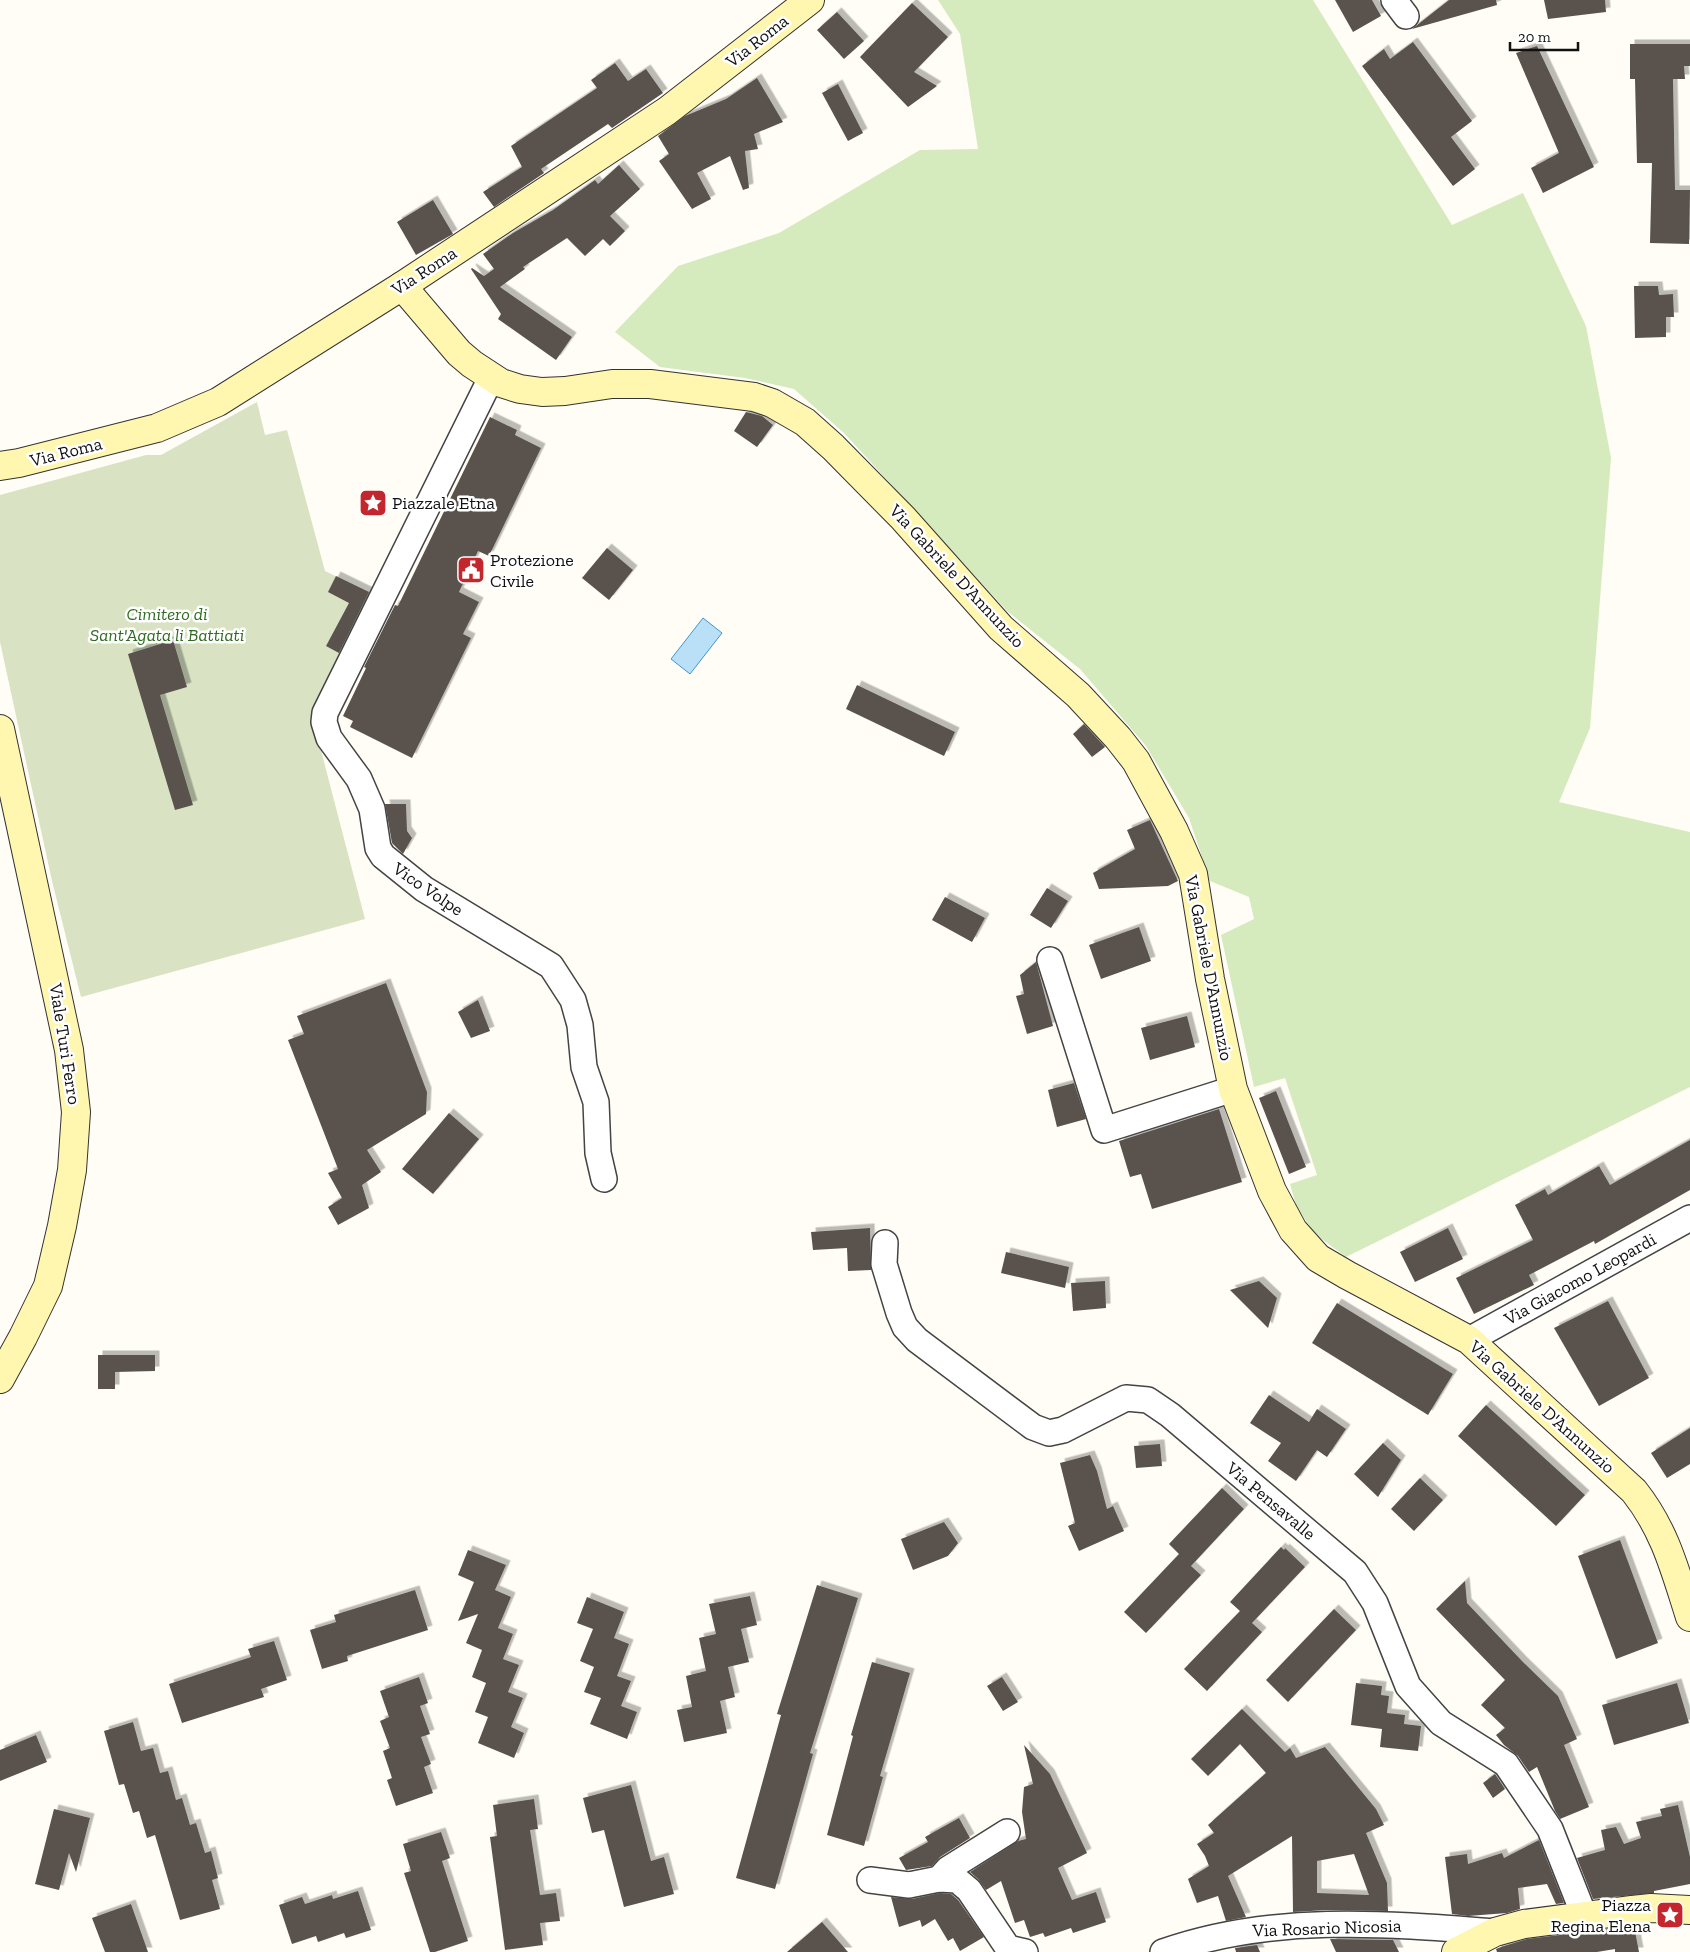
<svg xmlns="http://www.w3.org/2000/svg" width="1690" height="1952" font-family="'Zilla Slab',serif">
  <style>
    .green { fill: #d5ebbd }
    .cemetery { fill: #d9e3c4 }
    .water { fill: #b9e0f7; stroke: #3f96cf }
    .building { fill: #5a524d; fill-rule: evenodd; filter: url(#shadow) }
    .lines { fill: none; stroke-linecap: round; stroke-linejoin: round }
    .minor-casing { stroke: #444; stroke-width: 28 }
    .secondary-casing { stroke: #333; stroke-width: 30 }
    .minor { stroke: #fff; stroke-width: 25 }
    .secondary { stroke: #fff6b0; stroke-width: 28 }
    .labels { text-anchor: middle; stroke-width: 5; stroke-linejoin: round; paint-order: stroke }
    .street-label { font-size: 18px; fill: #111; stroke: #fff }
    .poi-label { font-size: 18px; fill: #111; stroke: #fff; text-anchor: start }
    .park-label { font-size: 18px; font-style: italic; fill: #2f6b1f; stroke: #fff }
  </style>
  <defs>
    <filter id="shadow"><feDropShadow dx="4.5" dy="-4.5" stdDeviation="0" flood-color="#0004"/></filter>
  </defs>
  <rect width="100%" height="100%" fill="#fffdf5"/>
  <polygon class="green" points="938,0 1313,0 1452,225 1523,193 1586,326 1611,458 1590,728 1559,802 1690,832 1690,1087 1346,1257 1315,1234 1297,1208 1290,1184 1317,1175 1285,1078 1254,1087 1221,935 1254,919 1249,897 1210,881 1189,818 1146,746 1080,669 1007,611 844,433 794,389 745,378 660,367 615,332 678,266 779,233 920,150 978,149 960,34"/>
  <polygon class="cemetery" points="257,402 265,435 287,430 325,571 373,594 312,716 365,919 81,997 52,881 0,642 0,495 146,455 161,455"/>
  <polygon class="water" points="703,618 722,633 690,674 671,659"/>
  <g class="building">
    <polygon points="1335,0 1372,0 1381,16 1353,32"/>
    <polygon points="1449,0 1496,0 1497,5 1412,29"/>
    <polygon points="1544,0 1605,0 1606,12 1548,19"/>
    <polygon points="912,3 948,37 914,72 937,86 908,107 860,57"/>
    <polygon points="837,12 864,41 844,59 817,30"/>
    <polygon points="1413,42 1472,121 1451,137 1475,169 1453,186 1362,66 1384,49 1390,59"/>
    <polygon points="1630,44 1690,44 1690,66 1684,66 1685,79 1673,79 1675,190 1690,190 1689,244 1650,243 1652,163 1637,163 1635,79 1630,79"/>
    <polygon points="1537,46 1594,167 1543,193 1531,168 1559,153 1516,53"/>
    <polygon points="615,63 628,81 646,69 663,93 612,128 608,124 541,169 544,173 494,207 483,192 522,167 511,146 597,88 591,80"/>
    <polygon points="757,78 783,122 754,134 758,149 745,151 749,188 743,190 730,156 697,173 711,199 692,209 659,161 669,154 658,136 685,116 726,99"/>
    <polygon points="838,84 863,133 848,141 822,93"/>
    <polygon points="619,165 640,189 610,216 625,231 610,246 603,239 585,256 567,238 523,267 525,269 500,287 572,337 556,360 498,319 501,314 471,269 472,268 484,276 494,269 483,254 513,233 553,210 595,180 598,184"/>
    <polygon points="433,200 453,234 416,255 397,222"/>
    <polygon points="1634,286 1658,286 1659,295 1673,294 1674,317 1666,317 1666,337 1635,338"/>
    <polygon points="746,412 762,416 773,425 757,447 734,431"/>
    <polygon points="490,417 517,430 515,435 541,448 489,556 478,551 459,592 479,602 463,634 471,638 412,758 350,727 353,721 343,716 366,668 364,667 395,605 398,606"/>
    <polygon points="607,548 633,570 609,600 582,578"/>
    <polygon points="336,576 369,592 339,653 326,646 349,603 328,592"/>
    <polygon points="173,640 187,687 160,695 193,805 175,810 128,654"/>
    <polygon points="857,685 955,732 944,756 846,709"/>
    <polygon points="1084,724 1105,747 1092,757 1073,734"/>
    <polygon points="385,804 406,804 407,831 412,838 403,854 392,843"/>
    <polygon points="1150,820 1178,881 1168,886 1099,889 1093,873 1135,849 1127,830"/>
    <polygon points="1047,888 1068,901 1051,928 1030,915"/>
    <polygon points="945,897 985,918 972,942 932,920"/>
    <polygon points="1139,927 1151,961 1101,979 1089,945"/>
    <polygon points="1036,962 1053,1026 1027,1034 1016,996 1024,994 1020,975"/>
    <polygon points="386,983 427,1092 426,1114 367,1150 381,1172 362,1185 369,1208 338,1225 328,1207 342,1198 328,1173 338,1169 288,1040 304,1034 297,1016"/>
    <polygon points="478,1000 490,1031 471,1038 458,1012"/>
    <polygon points="1187,1016 1195,1047 1150,1060 1141,1028"/>
    <polygon points="1074,1083 1086,1119 1057,1127 1048,1090"/>
    <polygon points="1276,1091 1306,1167 1289,1174 1259,1098"/>
    <polygon points="1219,1109 1242,1182 1152,1209 1141,1174 1130,1177 1119,1141"/>
    <polygon points="449,1113 479,1139 433,1194 402,1169"/>
    <polygon points="1690,1140 1690,1190 1595,1244 1594,1241 1529,1275 1534,1285 1474,1314 1456,1278 1533,1240 1515,1205 1545,1189 1548,1195 1599,1166 1610,1185"/>
    <polygon points="870,1228 871,1270 848,1271 847,1248 813,1250 811,1232"/>
    <polygon points="1448,1228 1463,1259 1415,1282 1400,1252"/>
    <polygon points="1006,1252 1069,1267 1065,1288 1001,1273"/>
    <polygon points="1105,1281 1106,1308 1073,1311 1071,1283"/>
    <polygon points="1259,1281 1277,1298 1268,1328 1230,1290"/>
    <polygon points="1608,1301 1649,1378 1599,1406 1554,1328"/>
    <polygon points="1337,1303 1453,1374 1428,1415 1312,1343"/>
    <polygon points="98,1355 155,1355 155,1371 115,1372 115,1389 98,1389"/>
    <polygon points="1269,1395 1309,1422 1317,1409 1346,1429 1327,1457 1317,1450 1296,1481 1268,1461 1281,1443 1250,1423"/>
    <polygon points="1486,1405 1585,1495 1556,1526 1458,1436"/>
    <polygon points="1690,1428 1690,1464 1667,1478 1651,1453"/>
    <polygon points="1383,1443 1401,1460 1378,1497 1354,1474"/>
    <polygon points="1160,1444 1162,1466 1136,1468 1134,1446"/>
    <polygon points="1090,1455 1097,1471 1107,1509 1113,1506 1124,1531 1079,1551 1068,1526 1075,1523 1060,1463"/>
    <polygon points="1420,1478 1443,1500 1414,1531 1391,1509"/>
    <polygon points="1222,1488 1244,1509 1191,1566 1201,1575 1146,1633 1124,1612 1179,1554 1169,1544"/>
    <polygon points="944,1522 958,1543 948,1556 913,1570 901,1539"/>
    <polygon points="1620,1540 1658,1643 1616,1659 1578,1556"/>
    <polygon points="1281,1547 1284,1550 1285,1548 1305,1567 1252,1623 1262,1632 1207,1691 1184,1669 1240,1611 1230,1602"/>
    <polygon points="468,1550 506,1565 495,1590 511,1597 498,1628 513,1634 503,1659 519,1665 508,1692 523,1698 511,1727 524,1733 514,1758 478,1743 488,1717 475,1712 486,1683 472,1677 482,1650 466,1643 478,1614 458,1621 474,1582 458,1575"/>
    <polygon points="1465,1581 1467,1603 1522,1661 1558,1696 1577,1739 1564,1745 1589,1807 1560,1819 1555,1811 1537,1767 1529,1772 1518,1756 1504,1745 1496,1735 1505,1728 1481,1705 1505,1680 1436,1609"/>
    <polygon points="817,1585 858,1598 810,1753 813,1754 775,1889 736,1878 781,1715 777,1714"/>
    <polygon points="415,1590 428,1630 347,1656 348,1661 322,1669 310,1630 336,1622 334,1615"/>
    <polygon points="750,1596 757,1625 741,1629 749,1662 728,1667 735,1697 720,1701 727,1733 684,1742 677,1710 692,1707 686,1676 706,1671 699,1638 716,1634 709,1604"/>
    <polygon points="587,1597 624,1612 614,1638 629,1644 617,1676 631,1681 621,1706 637,1712 627,1739 590,1724 601,1698 584,1692 594,1667 580,1661 593,1629 577,1623"/>
    <polygon points="1334,1609 1356,1630 1288,1702 1266,1680"/>
    <polygon points="274,1641 287,1680 261,1689 264,1697 182,1723 169,1684 251,1657 248,1649"/>
    <polygon points="872,1662 910,1673 880,1776 883,1777 864,1846 827,1835 853,1736 851,1735"/>
    <polygon points="419,1677 428,1703 420,1706 430,1734 421,1737 431,1764 424,1767 433,1793 396,1806 387,1780 392,1778 383,1751 390,1748 380,1721 389,1717 380,1691"/>
    <polygon points="1002,1677 1018,1702 1003,1711 987,1686"/>
    <polygon points="1356,1683 1382,1686 1381,1695 1389,1696 1387,1713 1405,1715 1404,1724 1421,1726 1418,1751 1380,1747 1382,1729 1351,1725"/>
    <polygon points="1677,1683 1689,1723 1614,1745 1602,1705"/>
    <path d="M 1242,1709 L 1285,1752 L 1290,1748 L 1296,1758 L 1325,1747 L 1376,1809 L 1384,1825 L 1366,1833 L 1387,1883 L 1388,1911 L 1327,1910 L 1293,1912 L 1292,1836 L 1228,1876 L 1246,1917 L 1226,1921 L 1218,1896 L 1197,1903 L 1188,1879 L 1209,1866 L 1205,1856 L 1197,1844 L 1214,1833 L 1208,1825 L 1266,1773 L 1240,1744 L 1208,1776 L 1191,1759 ZM 1354,1854 L 1369,1895 L 1317,1893 L 1317,1861 Z"/>
    <polygon points="133,1722 141,1751 153,1748 160,1773 168,1771 176,1800 182,1798 190,1825 196,1823 205,1853 211,1851 218,1878 212,1880 220,1909 180,1920 155,1835 147,1838 139,1811 133,1813 124,1784 119,1785 104,1731"/>
    <polygon points="36,1735 47,1762 0,1781 0,1750"/>
    <polygon points="1024,1745 1050,1774 1087,1853 1058,1868 1072,1900 1096,1892 1106,1922 1073,1933 1071,1928 1045,1937 1043,1933 1030,1937 1024,1920 1015,1923 1001,1881 986,1890 978,1879 970,1872 1018,1841 1026,1839 1022,1812 1024,1787 1033,1784"/>
    <polygon points="1495,1774 1505,1789 1493,1798 1483,1783"/>
    <polygon points="631,1785 651,1861 664,1857 674,1894 624,1907 604,1830 592,1833 583,1798"/>
    <polygon points="534,1799 538,1829 530,1830 540,1895 556,1893 560,1921 540,1923 543,1945 505,1950 490,1837 497,1836 493,1805"/>
    <polygon points="1678,1805 1690,1857 1690,1884 1654,1891 1654,1893 1593,1899 1577,1858 1605,1850 1601,1830 1616,1827 1624,1844 1641,1838 1636,1822 1662,1816 1660,1809"/>
    <polygon points="54,1809 90,1818 76,1872 69,1853 59,1890 35,1884"/>
    <polygon points="959,1818 970,1838 940,1857 932,1866 906,1870 899,1858 928,1842 925,1837"/>
    <polygon points="441,1832 450,1858 442,1861 468,1941 435,1952 430,1952 404,1873 411,1871 403,1844"/>
    <polygon points="1539,1840 1564,1903 1556,1904 1547,1884 1518,1888 1520,1909 1507,1913 1468,1916 1452,1914 1445,1857 1467,1854 1468,1864 1502,1853 1504,1858"/>
    <polygon points="358,1891 371,1930 346,1938 344,1933 318,1942 316,1936 292,1944 279,1905 302,1897 305,1904 332,1895 333,1899"/>
    <polygon points="940,1893 951,1894 958,1900 984,1937 960,1951 953,1938 948,1941 935,1919 922,1927 920,1920 899,1927 891,1897 912,1899"/>
    <polygon points="131,1904 148,1952 105,1952 92,1918"/>
    <polygon points="822,1922 848,1952 787,1952"/>
    <polygon points="1634,1926 1639,1952 1615,1952 1615,1949 1597,1952 1497,1952 1496,1949 1501,1947 1527,1939"/>
    <polygon points="1330,1939 1393,1940 1399,1952 1336,1952"/>
    <polygon points="1257,1945 1260,1952 1236,1952 1235,1948"/>
  </g>
  <g class="lines">
    <defs>
      <g id="minor">
        <polyline points="1394,0 1406,16"/>
        <polyline points="491,378 325,713 324,722 329,738 359,779 372,809 378,848 383,856 424,889 551,966 573,1000 580,1025 584,1067 596,1102 598,1153 604,1179"/>
        <polyline points="1050,960 1104,1130 1233,1089"/>
        <polyline points="885,1243 884,1264 899,1313 905,1327 917,1340 1033,1427 1049,1433 1063,1430 1126,1398 1148,1400 1170,1415 1355,1572 1375,1603 1408,1686 1441,1723 1506,1764 1550,1829 1584,1915"/>
        <polyline points="1469,1340 1690,1218"/>
        <polyline points="939,1879 948,1869 1007,1832"/>
        <polyline points="870,1880 909,1885 939,1879 957,1880 969,1890 1008,1948 1025,1952"/>
        <path d="M 1163,1952 C 1271,1914 1383,1923 1495,1932"/>
      </g>
      <g id="secondary">
        <path d="M 402,286 L 459,353 L 472,364 L 501,383 L 520,389 L 542,392 L 565,391 L 612,384 L 650,384 L 754,397 L 772,403 L 805,422 L 833,447 L 903,518 L 1001,628 L 1078,695 L 1118,738 L 1136,761 L 1174,831 L 1193,874 L 1210,979 L 1233,1089 L 1272,1191 L 1293,1230 L 1318,1258 L 1347,1275 L 1469,1340 L 1634,1491 C 1665,1530 1675,1570 1690,1617"/>
        <polyline points="0,466 19,463 157,428 218,402 402,286 667,111 810,0"/>
        <polyline points="0,729 69,1050 76,1112 72,1170 62,1226 48,1286 23,1337 0,1379"/>
        <polyline points="1456,1952 1495,1932 1524,1924 1632,1910 1651,1908 1690,1910"/>
      </g>
    </defs>
    <use href="#minor" class="minor-casing"/>
    <use href="#secondary" class="secondary-casing"/>
    <use href="#minor" class="minor"/>
    <use href="#secondary" class="secondary"/>
  </g>
  <defs>
    <symbol id="sight-square" viewBox="-11 -11 22 22"><rect x="-9" y="-9" width="18" height="18" rx="4" fill="#c4262e" stroke="#fff"/><path d="M0-6L1.8-2.2L6-1.7L2.9 1.2L3.7 5.4L0 3.3L-3.7 5.4L-2.9 1.2L-6-1.7L-1.8-2.2Z" fill="#fff"/></symbol>
    <symbol id="civic-square" viewBox="-11 -11 22 22"><rect x="-9" y="-9" width="18" height="18" rx="4" fill="#c4262e" stroke="#fff"/><path d="M-.6-6.5H3V-4.5H.6V-3L4-1V1h2V6H-6V1h2V-1L-.6-3ZM-1.2 2.5V6h2.4V2.5Z" fill="#fff"/></symbol>
  </defs>
  <g fill-rule="evenodd">
    <use href="#sight-square" x="357" y="487" width="32" height="32"/>
    <use href="#civic-square" x="455" y="554" width="32" height="32"/>
    <use href="#sight-square" x="1654" y="1899" width="32" height="32"/>
  </g>
  <g class="labels">
    <g class="street-label">
      <text transform="translate(757 41) rotate(-38)" y="6">Via Roma</text>
      <text transform="translate(424 271) rotate(-33)" y="6">Via Roma</text>
      <text transform="translate(66 452) rotate(-14)" y="6">Via Roma</text>
      <text transform="translate(957 576) rotate(47)" y="6">Via Gabriele D'Annunzio</text>
      <text transform="translate(428 889) rotate(34)" y="6">Vico Volpe</text>
      <text transform="translate(1209 968) rotate(79)" y="6">Via Gabriele D'Annunzio</text>
      <text transform="translate(65 1044) rotate(81)" y="6">Viale Turi Ferro</text>
      <text transform="translate(1580 1279) rotate(-29)" y="6">Via Giacomo Leopardi</text>
      <text transform="translate(1542 1407) rotate(42)" y="6">Via Gabriele D'Annunzio</text>
      <text transform="translate(1271 1501) rotate(40)" y="6">Via Pensavalle</text>
      <text transform="translate(1327 1928) rotate(-2)" y="6">Via Rosario Nicosia</text>
    </g>
    <g class="poi-label">
      <text x="392" y="509">Piazzale Etna</text>
      <text x="490" y="566">Protezione<tspan x="490" dy="21">Civile</tspan></text>
      <text x="1651" y="1911" text-anchor="end">Piazza<tspan x="1651" dy="21">Regina Elena</tspan></text>
    </g>
    <g class="park-label">
      <text x="167" y="620">Cimitero di<tspan x="167" dy="21">Sant'Agata li Battiati</tspan></text>
    </g>
  </g>
  <path d="M1510 42v8h68v-8" fill="none" stroke="#111111" stroke-width="2.5"/>
  <text x="1518" y="42" font-size="15" fill="#111111" stroke="#ffffff" stroke-width="4" paint-order="stroke">20 m</text>
</svg>
